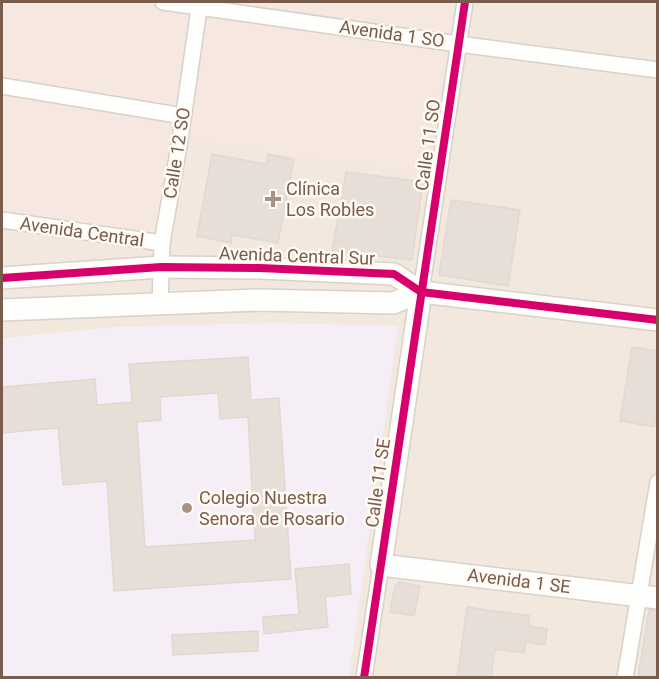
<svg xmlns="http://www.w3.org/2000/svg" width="659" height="679" font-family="Roboto,sans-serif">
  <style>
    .residential { fill: #f2e8de }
    .commercial { fill: #f6e8e1 }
    .education { fill: #f6eef6 }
    .building { fill: #e6ded7; stroke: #e2d8d2; stroke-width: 1.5; fill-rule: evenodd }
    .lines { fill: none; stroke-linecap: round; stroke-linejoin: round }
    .street-casing { stroke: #d7d1cb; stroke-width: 18 }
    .secondary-casing { stroke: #d9d2cb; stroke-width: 24 }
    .street { stroke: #fefefd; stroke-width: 15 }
    .secondary { stroke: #fefefd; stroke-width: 21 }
    .cycleway-casing { stroke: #fffaf3; stroke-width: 11 }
    .cycleway { stroke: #d6006c; stroke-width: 8 }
    .poi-dot { fill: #a69286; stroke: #fffaf3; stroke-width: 2 }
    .labels { text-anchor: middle; stroke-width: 5; stroke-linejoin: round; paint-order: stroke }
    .street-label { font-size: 18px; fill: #7a5c4d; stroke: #fffaf3 }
    .poi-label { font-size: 18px; fill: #7a5c4d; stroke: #fffaf3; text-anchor: start }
  </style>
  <rect width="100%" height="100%" fill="#f9f5f0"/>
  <rect class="residential" x="2" y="2" width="655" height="675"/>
  <polygon class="commercial" points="2,2 453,2 427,176 188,140 170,238 2,213"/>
  <polygon class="education" points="274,323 398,326 349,677 2,678 2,338 116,327"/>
  <g class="building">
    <polygon points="212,154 266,164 268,154 294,159 278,243 232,235 231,243 197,236"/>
    <polygon points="346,172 423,182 412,260 332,251"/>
    <polygon points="451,200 520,210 508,286 439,275"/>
    <polygon points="632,347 657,351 657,406 654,427 620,421"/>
    <path d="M 248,357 L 251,400 L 279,398 L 291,579 L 114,591 L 107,481 L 63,485 L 58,428 L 2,433 L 2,387 L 95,379 L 97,405 L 132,402 L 129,364 ZM 218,393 L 220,419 L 248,417 L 255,540 L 145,547 L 137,422 L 161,420 L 160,397 Z"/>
    <polygon points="349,564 351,594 325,597 328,627 264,634 263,617 299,614 295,569"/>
    <polygon points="400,582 420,586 414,616 390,612 395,586"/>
    <polygon points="467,607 530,616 528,626 547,629 545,645 526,642 524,653 495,649 491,678 457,678"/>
    <polygon points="649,610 657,611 657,678 638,678"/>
    <polygon points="258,631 258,651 173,655 172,635"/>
  </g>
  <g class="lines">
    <defs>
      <g id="street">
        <polyline points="163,2 458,44 658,70"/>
        <polyline points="2,86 183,116"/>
        <polyline points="2,220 162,243"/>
        <polyline points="421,292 465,2"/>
        <polyline points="160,305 162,243 180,140 200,2"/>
        <polyline points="364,678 381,565"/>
        <polyline points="625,678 658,482"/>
      </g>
      <g id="secondary">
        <polyline points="2,278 161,267 260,268 394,274 421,292 658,320"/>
        <polyline points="421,292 381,565 658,598"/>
        <polyline points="2,310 259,300 393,303 421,292"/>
      </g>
    </defs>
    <use href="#street" class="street-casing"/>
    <use href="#secondary" class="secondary-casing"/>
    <use href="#street" class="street"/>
    <use href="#secondary" class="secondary"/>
    <defs>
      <g id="cycleway">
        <polyline points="2,278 161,267 260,268 394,274 421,292 658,320"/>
        <polyline points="364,678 465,2"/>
      </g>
    </defs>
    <use href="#cycleway" class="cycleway-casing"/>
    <use href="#cycleway" class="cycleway"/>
  </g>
  <g class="poi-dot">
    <path d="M270 190h6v6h6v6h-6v6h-6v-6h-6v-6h6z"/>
    <circle cx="187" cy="508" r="6"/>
  </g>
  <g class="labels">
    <g class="street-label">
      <text transform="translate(392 34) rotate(8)" y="6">Avenida 1 SO</text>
      <text transform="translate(428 145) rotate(-82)" y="6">Calle 11 SO</text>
      <text transform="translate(177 153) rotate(-81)" y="6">Calle 12 SO</text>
      <text transform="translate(82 232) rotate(8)" y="6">Avenida Central</text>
      <text transform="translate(297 256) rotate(2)" y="6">Avenida Central Sur</text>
      <text transform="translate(378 483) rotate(-82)" y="6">Calle 11 SE</text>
      <text transform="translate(519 581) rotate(7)" y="6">Avenida 1 SE</text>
    </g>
    <g class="poi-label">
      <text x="286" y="195">Clínica<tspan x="286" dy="21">Los Robles</tspan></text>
      <text x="199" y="504">Colegio Nuestra<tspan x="199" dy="21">Senora de Rosario</tspan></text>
    </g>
  </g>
  <rect width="659" height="679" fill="none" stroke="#7a5c4d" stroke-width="6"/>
</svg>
